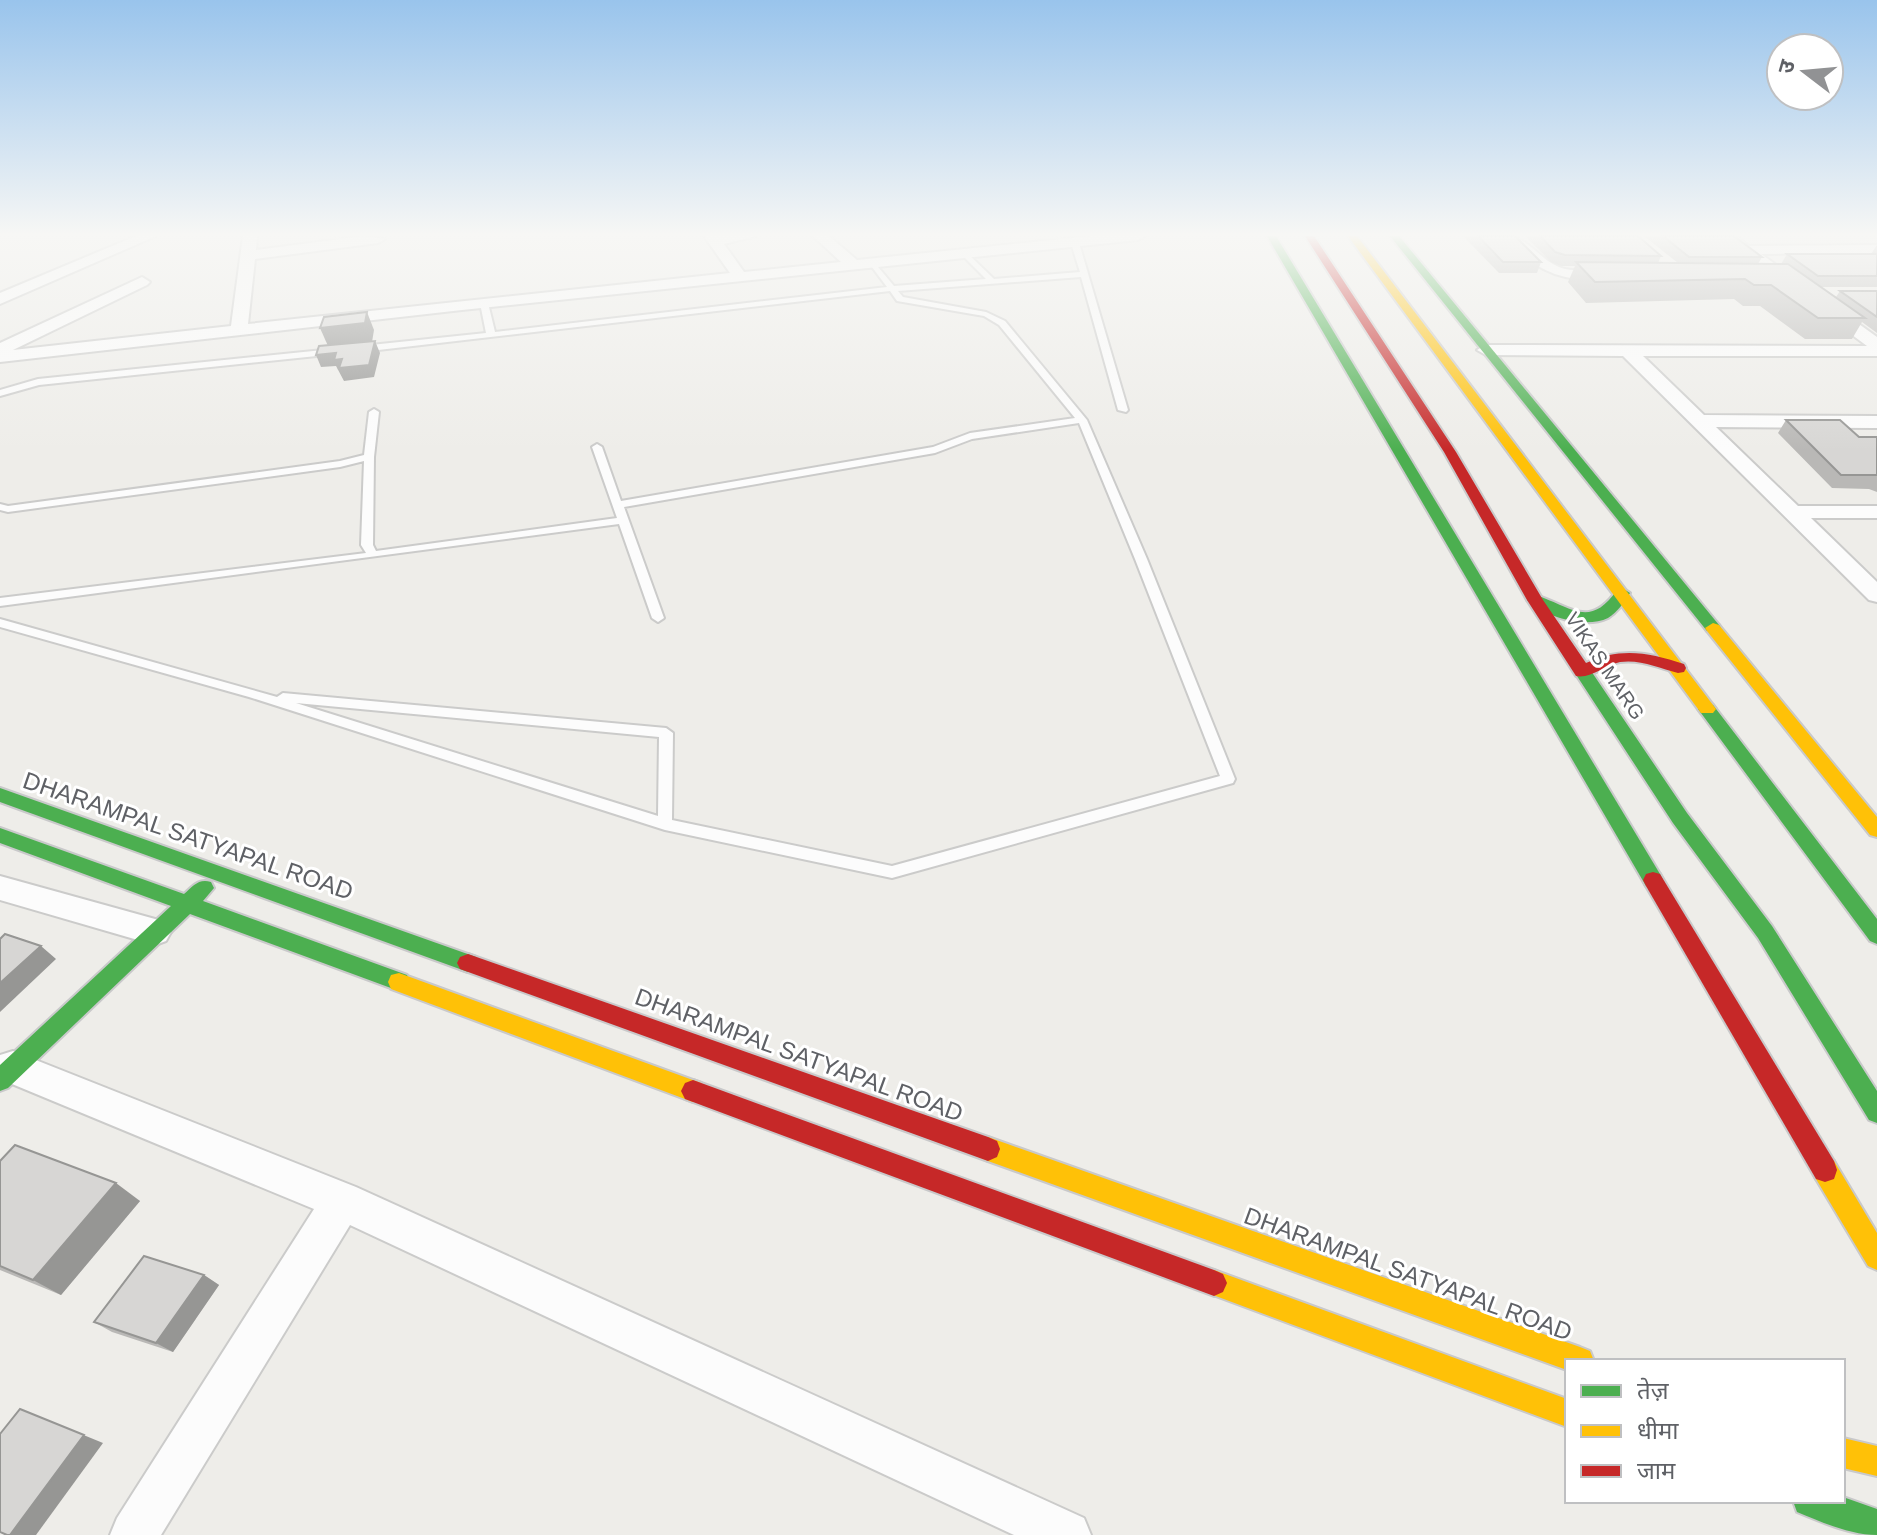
<svg xmlns="http://www.w3.org/2000/svg" width="1877" height="1535" font-family="Arial,'Noto Sans Devanagari',sans-serif">
  <style>
    .lines { fill: none; stroke-linecap: round; stroke-linejoin: round }
    .lane-casing { stroke: #cbcbca; stroke-width: 4 }
    .street-casing { stroke: #cbcbca; stroke-width: 4 }
    .fast-casing { stroke: #c9c9ca; stroke-width: 4 }
    .slow-casing { stroke: #c9c9ca; stroke-width: 4 }
    .jam-casing { stroke: #c9c9ca; stroke-width: 4 }
    .lane { fill: #fcfcfc; fill-rule: evenodd }
    .street { fill: #fcfcfc; fill-rule: evenodd }
    .fast { fill: #4caf50; fill-rule: evenodd }
    .slow { fill: #ffc107; fill-rule: evenodd }
    .jam { fill: #c62828; fill-rule: evenodd }
    .wall { fill: #b9b8b6 }
    .shaded-wall { fill: #969694 }
    .building { fill: #d7d6d4; stroke: #969694; stroke-width: 2 }
    .labels { text-anchor: middle; stroke-width: 6; stroke-linejoin: round; paint-order: stroke }
    .street-label { font-size: 20px; fill: #5f6166; stroke: #fff }
    .near-street-label { font-size: 24px; fill: #5f6166; stroke: #fff }
  </style>
  <rect width="100%" height="100%" fill="#eeede9"/>
  <g class="lines">
    <defs>
      <g id="lane">
        <path d="M 1075,241 L 1079,243 L 1128,410 L 1126,412 L 1118,410 L 1081,277 L 898,291 L 903,297 L 986,312 L 1005,321 L 1087,420 L 1147,559 L 1235,779 L 1233,783 L 892,878 L 665,830 L 249,697 L 0,627 L 0,619 L 277,697 L 283,693 L 666,728 L 673,733 L 672,820 L 892,866 L 1220,776 L 1135,559 L 1079,423 L 972,439 L 935,453 L 624,507 L 664,618 L 658,622 L 652,618 L 619,524 L 0,606 L 0,598 L 366,553 L 361,545 L 364,461 L 340,467 L 8,512 L 0,510 L 0,504 L 8,506 L 340,461 L 364,455 L 369,412 L 374,409 L 379,412 L 374,457 L 373,545 L 376,551 L 617,518 L 592,447 L 597,444 L 602,447 L 621,501 L 933,447 L 970,433 L 1075,418 L 999,325 L 984,316 L 897,301 L 890,291 L 361,352 L 357,349 L 361,346 L 486,333 L 480,303 L 484,301 L 488,303 L 495,332 L 887,287 L 869,263 L 873,261 L 894,286 L 986,279 L 965,258 L 965,254 L 968,254 L 994,279 L 1080,272 L 1071,243 ZM 296,703 L 659,737 L 658,816 Z"/>
        <polygon points="333,349 336,350 336,354 39,385 0,396 0,390 38,379"/>
      </g>
      <g id="street">
        <polygon points="136,236 156,236 0,304 0,293"/>
        <polygon points="243,236 257,236 256,250 364,236 385,239 378,243 255,259 248,324 730,273 704,236 756,236 724,244 744,272 841,262 813,236 829,236 857,260 1092,236 1145,236 1138,240 462,310 0,362 0,343 142,277 150,282 147,285 13,350 231,326"/>
        <path d="M 1504,236 C 1529,236 1537,258 1559,267 C 1577,275 1603,265 1617,276 C 1610,282 1602,281 1593,280 C 1554,280 1529,265 1504,236 Z"/>
        <polygon points="1719,236 1736,236 1749,246 1877,245 1877,253 1761,254 1877,337 1877,356 1643,356 1704,415 1877,416 1877,428 1716,427 1798,506 1877,506 1877,518 1811,518 1877,582 1877,602 1869,600 1623,356 1486,355 1477,350 1486,345 1867,346"/>
        <polygon points="0,876 155,919 166,923 171,932 166,941 155,945 0,900"/>
        <polygon points="13,1051 356,1187 1084,1518 1091,1535 1014,1535 350,1225 161,1535 110,1535 117,1518 314,1209 0,1079 0,1055"/>
      </g>
      <g id="fast">
        <polygon points="1267,236 1276,236 1660,874 1663,880 1660,886 1653,888 1646,886"/>
        <polygon points="1390,236 1399,236 1719,625 1721,628 1719,631 1707,631"/>
        <path d="M 1622,588 L 1630,593 C 1624,602 1618,612 1608,618 C 1585,629 1545,617 1527,600 L 1535,595 C 1571,606 1589,630 1617,590 Z"/>
        <polygon points="1581,664 1587,665 1687,813 1772,926 1877,1091 1877,1123 1869,1120 1758,938 1673,823 1575,673 1573,669 1575,665"/>
        <polygon points="1707,703 1713,705 1877,919 1877,944 1870,941 1701,713 1698,709"/>
        <polygon points="0,788 476,957 479,963 476,969 468,972 0,802"/>
        <path d="M 0,828 L 184,894 C 193,886 199,878 211,882 L 214,888 L 203,901 L 407,975 L 410,982 L 407,989 L 399,991 L 190,914 L 8,1088 L 0,1091 L 0,1065 L 171,906 L 0,843 Z"/>
        <path d="M 1843,1497 L 1877,1509 L 1877,1535 C 1851,1535 1821,1522 1797,1512 L 1793,1501 L 1843,1501 Z"/>
      </g>
      <g id="slow">
        <polygon points="1348,236 1357,236 1713,705 1716,709 1713,713 1701,713"/>
        <polygon points="1713,623 1719,625 1877,817 1877,837 1870,835 1707,631 1705,628"/>
        <polygon points="399,973 701,1083 705,1091 701,1099 693,1102 391,989 388,982 391,975"/>
        <polygon points="988,1137 1580,1347 1590,1351 1594,1361 1567,1361 1567,1370 988,1161 979,1157 976,1149 979,1141"/>
        <polygon points="1825,1158 1834,1161 1877,1233 1877,1270 1868,1266 1816,1179 1813,1170 1816,1161"/>
        <polygon points="1214,1270 1567,1399 1567,1427 1205,1292 1201,1283 1205,1274"/>
        <polygon points="1843,1438 1877,1446 1877,1476 1843,1468"/>
      </g>
      <g id="jam">
        <path d="M 1305,236 L 1314,236 L 1456,452 L 1543,600 L 1586,663 C 1620,647 1648,652 1684,664 L 1686,668 L 1684,672 L 1678,673 C 1659,668 1640,659 1620,662 C 1605,665 1591,679 1576,676 L 1527,600 L 1444,452 Z"/>
        <polygon points="1653,872 1660,874 1834,1161 1837,1170 1834,1179 1825,1182 1816,1179 1646,886 1643,880 1646,874"/>
        <polygon points="468,954 988,1137 997,1141 1000,1149 997,1157 988,1161 460,969 457,963 460,957"/>
        <polygon points="693,1080 1214,1270 1223,1274 1227,1283 1223,1292 1214,1296 693,1102 685,1099 681,1091 685,1083"/>
      </g>
    </defs>
    <use href="#lane" class="lane-casing"/>
    <use href="#street" class="street-casing"/>
    <use href="#fast" class="fast-casing"/>
    <use href="#slow" class="slow-casing"/>
    <use href="#jam" class="jam-casing"/>
    <use href="#lane" class="lane"/>
    <use href="#street" class="street"/>
    <use href="#fast" class="fast"/>
    <use href="#slow" class="slow"/>
    <use href="#jam" class="jam"/>
  </g>
  <g class="wall">
    <polygon points="1463,236 1515,236 1541,262 1537,273 1499,273"/>
    <polygon points="1525,236 1638,236 1661,256 1658,263 1678,263 1644,236 1734,236 1762,257 1758,264 1781,264 1787,254 1871,254 1877,245 1877,287 1821,287 1836,297 1840,291 1877,291 1877,333 1862,322 1852,339 1805,339 1760,306 1743,306 1734,299 1586,303 1568,282 1575,266 1561,266 1551,262"/>
    <polygon points="1786,420 1859,437 1877,437 1877,492 1869,489 1832,488 1778,433"/>
    <polygon points="0,1161 140,1201 61,1295 0,1270"/>
    <polygon points="204,1275 219,1285 173,1352 112,1332 94,1322"/>
  </g>
  <g class="shaded-wall">
    <polygon points="367,312 374,330 372,342 328,346 320,328"/>
    <polygon points="375,341 380,353 374,377 344,381 336,366 321,367 316,355"/>
    <polygon points="41,946 56,959 0,1012 0,983"/>
    <polygon points="116,1183 140,1201 61,1295 33,1280"/>
    <polygon points="204,1275 219,1285 173,1352 156,1343"/>
    <polygon points="20,1409 103,1443 36,1535 10,1535"/>
  </g>
  <g class="building">
    <polygon points="1478,236 1515,236 1541,262 1503,262"/>
    <polygon points="1540,236 1638,236 1661,256 1565,255 1555,252"/>
    <polygon points="1663,236 1734,236 1762,257 1689,257"/>
    <polygon points="1787,254 1877,254 1877,276 1818,276"/>
    <polygon points="1576,262 1788,264 1865,318 1818,318 1771,285 1754,285 1745,279 1595,282"/>
    <polygon points="1840,291 1877,291 1877,317"/>
    <polygon points="367,312 365,323 320,328 324,317"/>
    <polygon points="375,341 369,365 339,368 342,359 334,360 336,353 316,355 319,346"/>
    <polygon points="1786,420 1840,420 1859,437 1877,437 1877,475 1841,475"/>
    <polygon points="5,934 41,946 0,983 0,939"/>
    <polygon points="15,1145 116,1183 33,1280 0,1266 0,1161"/>
    <polygon points="144,1256 204,1275 156,1343 94,1322"/>
    <polygon points="20,1409 84,1435 10,1535 7,1535 0,1532 0,1434"/>
  </g>
  <linearGradient id="sky" x2="0" y2="1"><stop stop-color="#99c4ec"/><stop offset="0.52" stop-color="#f7f7f5"/><stop offset="1" stop-color="#f7f7f5" stop-opacity="0"/></linearGradient>
  <rect width="1877" height="451" fill="url(#sky)"/>
  <g class="labels">
    <g class="street-label">
      <text transform="translate(1605 666) rotate(56)" y="7">VIKAS MARG</text>
    </g>
    <g class="near-street-label">
      <text transform="translate(188 836) rotate(19)" y="8">DHARAMPAL SATYAPAL ROAD</text>
      <text transform="translate(799 1055) rotate(20)" y="8">DHARAMPAL SATYAPAL ROAD</text>
      <text transform="translate(1408 1274) rotate(20)" y="8">DHARAMPAL SATYAPAL ROAD</text>
    </g>
  </g>
  <rect x="1565" y="1359" width="280" height="144" fill="#ffffff" stroke="#bfc0c2" stroke-width="2"/>
  <rect x="1581" y="1385" width="40" height="12" fill="#4caf50" stroke="#bfc0c2" stroke-width="2"/>
  <text x="1637" y="1399" font-size="24" fill="#5f6166">तेज़</text>
  <rect x="1581" y="1425" width="40" height="12" fill="#ffc107" stroke="#bfc0c2" stroke-width="2"/>
  <text x="1637" y="1439" font-size="24" fill="#5f6166">धीमा</text>
  <rect x="1581" y="1465" width="40" height="12" fill="#c62828" stroke="#bfc0c2" stroke-width="2"/>
  <text x="1637" y="1479" font-size="24" fill="#5f6166">जाम</text>
  <g transform="translate(1805 72) rotate(286)"><circle r="38" fill="#ffffff" stroke="#bfc0c2" stroke-width="2"/>
  <path d="M0-6L14 30L0 20L-14 30Z" fill="#919294"/>
  <text y="-12" font-size="22" font-weight="bold" text-anchor="middle" fill="#5f6166">उ</text>
  </g>
</svg>
